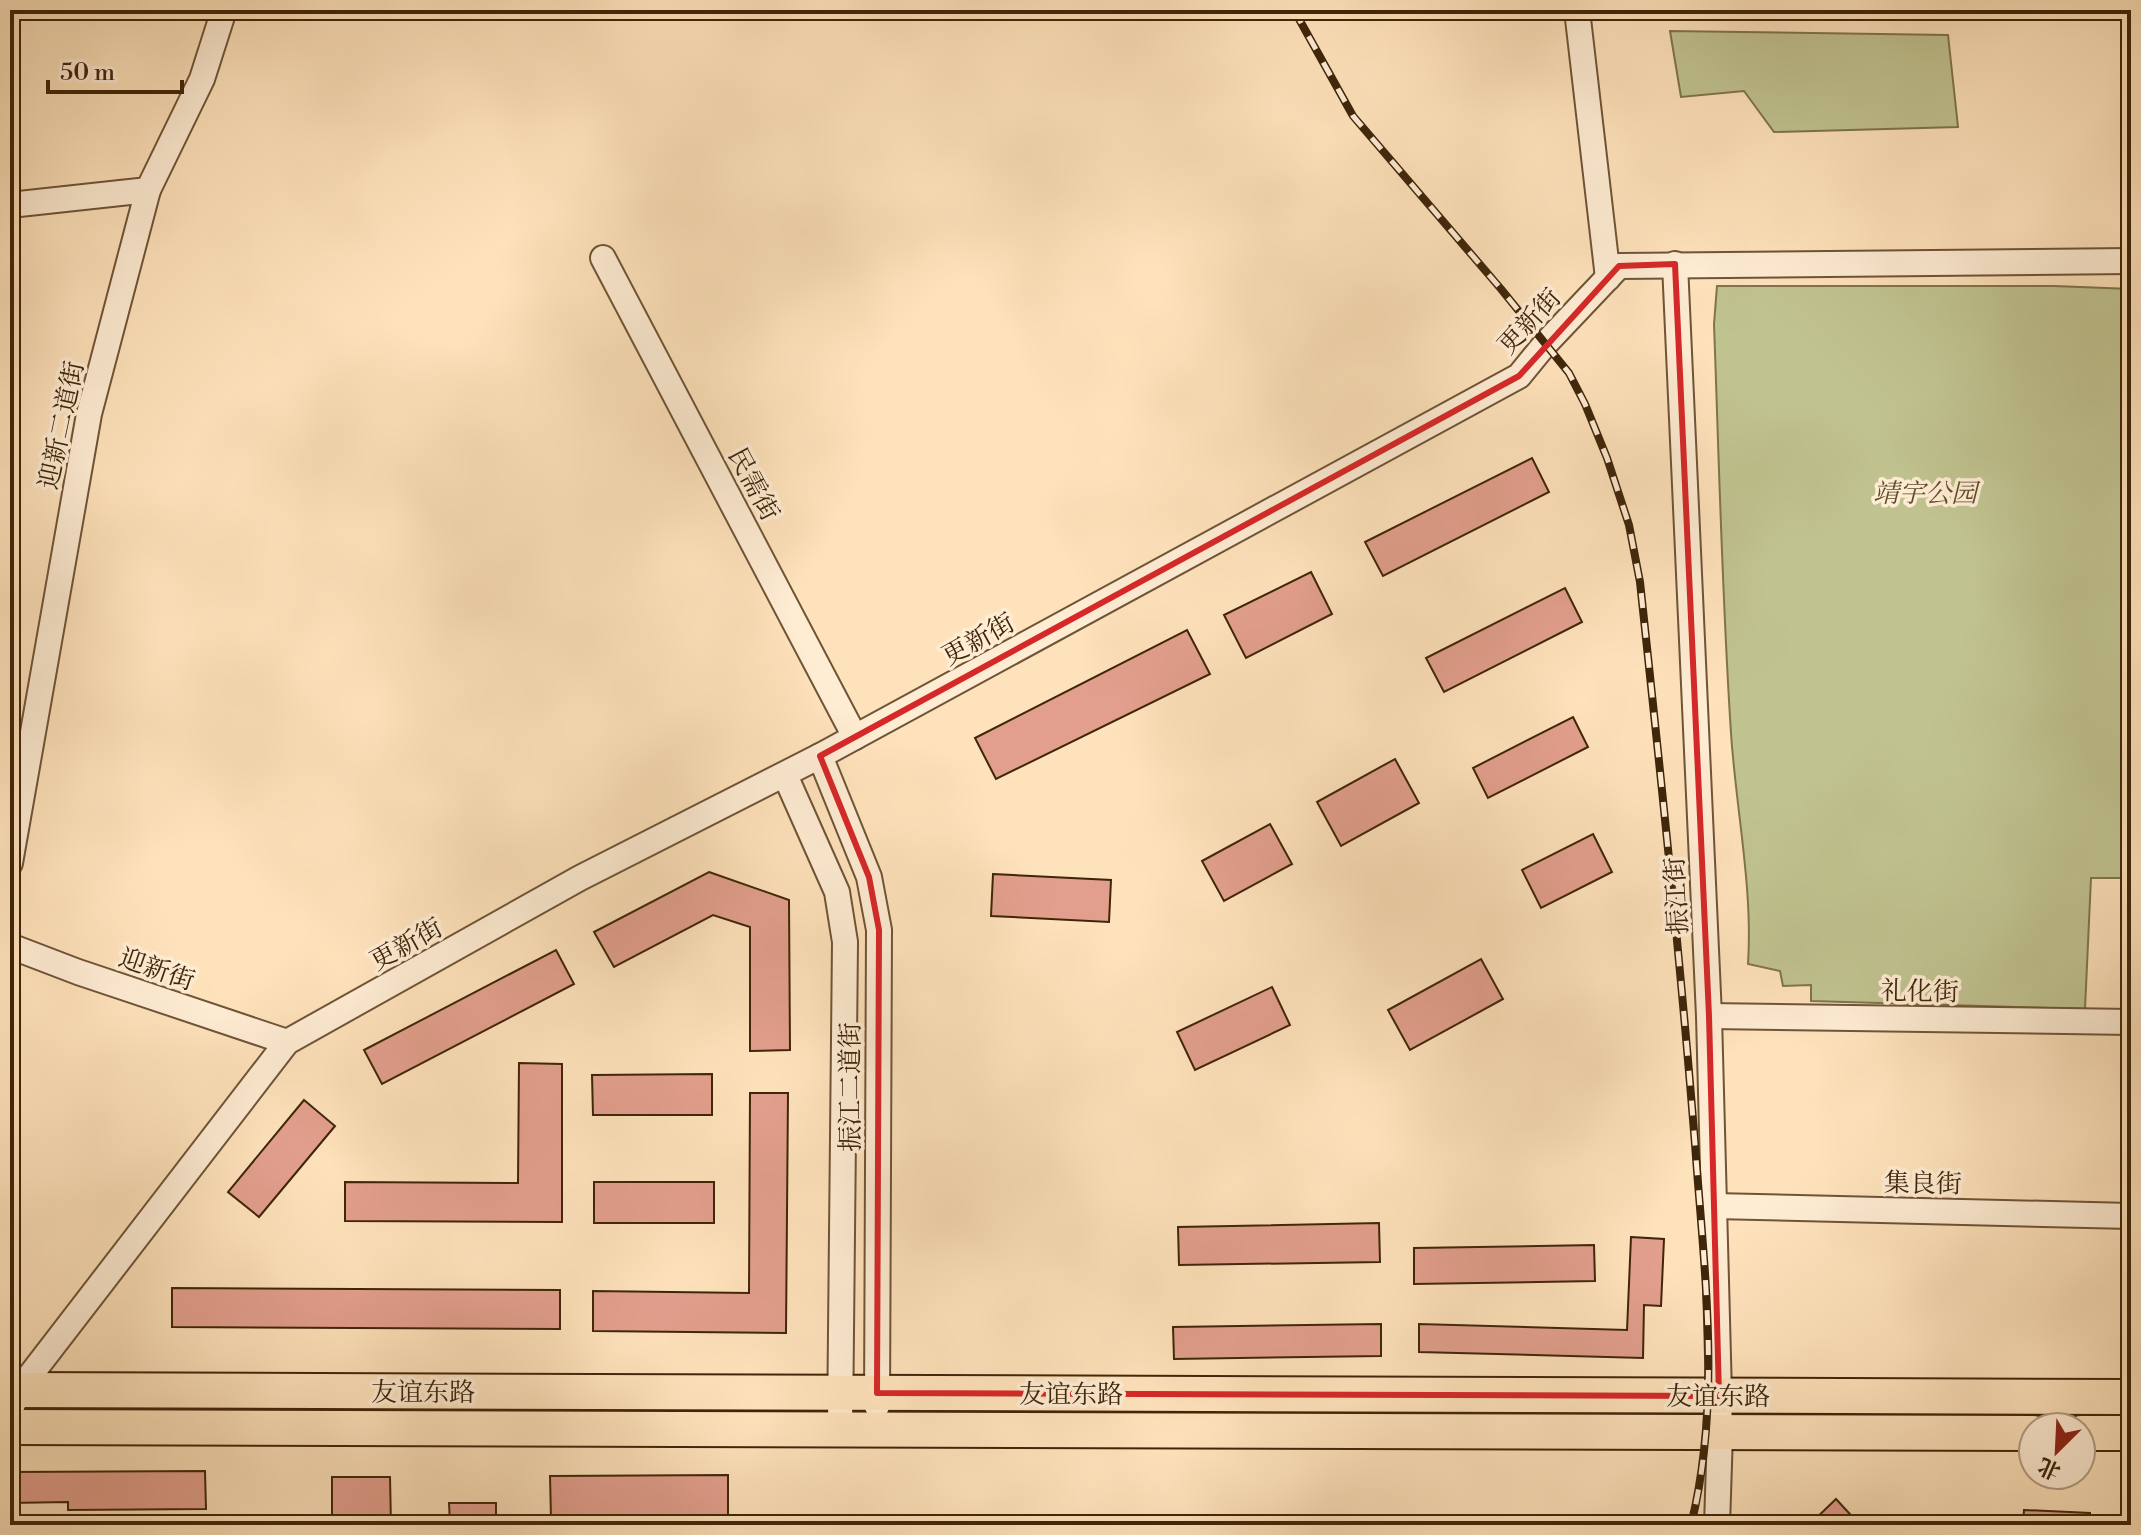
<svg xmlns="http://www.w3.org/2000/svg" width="2141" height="1535" font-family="'Libre Bodoni','Noto Serif SC',serif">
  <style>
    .green { fill: #c0c390; stroke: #80744c; stroke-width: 2 }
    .building { fill: #e29f8d; stroke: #3f2509; stroke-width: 2 }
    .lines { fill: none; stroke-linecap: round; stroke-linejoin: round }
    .tertiary-casing { stroke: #6f5436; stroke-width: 28 }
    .trunk-casing { stroke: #3f2509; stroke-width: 38 }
    .tertiary { stroke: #feecd3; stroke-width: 24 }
    .trunk { stroke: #fee2bb; stroke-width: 34 }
    .rail-casing { stroke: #3f2509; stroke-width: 8 }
    .rail { stroke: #feecd3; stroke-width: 5; stroke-dasharray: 15; stroke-linecap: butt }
    .marked { fill: none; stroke: #d62828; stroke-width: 6; stroke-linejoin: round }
    .labels { text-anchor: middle; stroke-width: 7; stroke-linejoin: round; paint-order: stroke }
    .street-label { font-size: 26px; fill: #3f2509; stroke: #feecd3 }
    .park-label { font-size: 26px; font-style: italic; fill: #5f4c2b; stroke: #feecd3 }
  </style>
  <rect width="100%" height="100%" fill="#fee2bb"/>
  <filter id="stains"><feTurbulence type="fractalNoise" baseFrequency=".0025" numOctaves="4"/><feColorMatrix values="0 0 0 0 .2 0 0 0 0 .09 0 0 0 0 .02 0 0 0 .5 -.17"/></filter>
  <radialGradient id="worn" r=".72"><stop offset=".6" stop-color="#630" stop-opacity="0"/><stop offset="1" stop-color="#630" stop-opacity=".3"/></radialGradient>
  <g class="green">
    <polygon points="1670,31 1948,35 1958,127 1774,132 1744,91 1681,97"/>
    <path d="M 1717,286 L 2054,286 L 2131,289 L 2131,878 L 2091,878 L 2085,1009 L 1811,1001 L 1811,985 L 1783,986 L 1780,971 L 1748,964 C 1753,887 1736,810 1731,733 C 1722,597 1719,461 1714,324 Z"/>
  </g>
  <g class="building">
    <polygon points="1532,458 1549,492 1383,576 1365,542"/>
    <polygon points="1311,572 1332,614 1246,658 1224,615"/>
    <polygon points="1565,588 1582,622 1444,692 1426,658"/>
    <polygon points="1187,630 1210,674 996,779 975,738"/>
    <polygon points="1573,717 1588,747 1488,798 1473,768"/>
    <polygon points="1395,759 1419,803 1341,846 1317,802"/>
    <polygon points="1270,824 1292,864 1224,901 1202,861"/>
    <polygon points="1593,834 1612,872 1541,908 1522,870"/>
    <polygon points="709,872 789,900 790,1050 750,1051 750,927 713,915 614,967 594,932"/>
    <polygon points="993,874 1111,880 1109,922 991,916"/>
    <polygon points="556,950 574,984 382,1084 364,1050"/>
    <polygon points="1481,959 1503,999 1410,1050 1388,1010"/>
    <polygon points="1272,987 1290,1025 1195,1070 1177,1032"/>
    <polygon points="519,1063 562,1064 562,1222 345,1221 345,1182 518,1183"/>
    <polygon points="712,1074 712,1115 593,1115 592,1075"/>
    <polygon points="750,1093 788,1093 786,1333 593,1331 593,1291 749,1293"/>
    <polygon points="304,1100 335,1126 259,1217 228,1192"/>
    <rect x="594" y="1182" width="120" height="41"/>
    <polygon points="1379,1223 1380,1262 1179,1265 1178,1227"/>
    <polygon points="1631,1237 1664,1239 1661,1306 1644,1305 1643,1358 1419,1352 1419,1324 1627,1330"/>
    <polygon points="1594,1245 1595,1281 1414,1284 1414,1248"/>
    <polygon points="172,1288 560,1290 560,1329 172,1327"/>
    <polygon points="1381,1324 1381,1356 1174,1359 1173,1327"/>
    <polygon points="205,1471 206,1509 68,1510 68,1502 10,1503 10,1472"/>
    <polygon points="728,1475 728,1517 551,1518 550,1476"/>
    <polygon points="332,1477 390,1477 391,1525 332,1525"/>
    <polygon points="1836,1499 1860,1525 1809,1525"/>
    <polygon points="449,1503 496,1503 496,1525 450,1525"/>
    <polygon points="2024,1510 2090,1513 2090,1525 2023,1525"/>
  </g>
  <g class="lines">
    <defs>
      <g id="tertiary">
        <polyline points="1577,10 1608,278"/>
        <polyline points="10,205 148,190 202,79 224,10"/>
        <polyline points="603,258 855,737"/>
        <polyline points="1675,264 1709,1016 1720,1433 1717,1525"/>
        <polyline points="820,756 869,877 879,930 877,1406"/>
        <polyline points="785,775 837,892 845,942 840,1429"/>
        <polyline points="10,863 89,414 148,190"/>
        <polyline points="10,946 78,972 287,1042"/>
        <polyline points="1709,1016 2131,1022"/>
        <polyline points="1714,1206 2131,1216"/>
        <polyline points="10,1411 19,1390 287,1042 580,878 820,756 1519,376 1546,343 1619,266 2131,261"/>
      </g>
      <g id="trunk">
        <polyline points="10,1390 2131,1397"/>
        <polyline points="10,1427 2033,1433"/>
        <polyline points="2081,1433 2131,1433"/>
      </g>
    </defs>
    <use href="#tertiary" class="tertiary-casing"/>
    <use href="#trunk" class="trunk-casing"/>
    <use href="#tertiary" class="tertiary"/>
    <use href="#trunk" class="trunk"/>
    <defs>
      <path id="rail" d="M 1294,10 L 1353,116 L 1501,289 L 1569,373 L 1585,404 L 1607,458 L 1629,525 L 1640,582 C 1660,769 1680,956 1695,1144 C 1704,1270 1722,1400 1691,1525"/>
    </defs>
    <use href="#rail" class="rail-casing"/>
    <use href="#rail" class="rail"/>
  </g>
  <path class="marked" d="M 1675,264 L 1709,1016 L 1719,1396 L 877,1393 L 879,930 L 869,877 L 820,756 L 1519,376 L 1619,266 Z"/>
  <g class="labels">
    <g class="street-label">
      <text transform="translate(1529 321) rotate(-47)" y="9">更新街</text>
      <text transform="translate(61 425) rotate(-78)" y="9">迎新二道街</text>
      <text transform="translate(754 484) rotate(62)" y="9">民需街</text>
      <text transform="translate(978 639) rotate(-29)" y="9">更新街</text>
      <text transform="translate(1676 896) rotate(-93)" y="9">振江街</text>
      <text transform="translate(406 944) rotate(-29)" y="9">更新街</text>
      <text transform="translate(157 969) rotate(19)" y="9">迎新街</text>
      <text transform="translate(1920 991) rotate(1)" y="9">礼化街</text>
      <text transform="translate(850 1087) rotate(-90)" y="9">振江二道街</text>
      <text transform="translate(1923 1183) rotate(1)" y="9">集良街</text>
      <text x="423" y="1401">友谊东路</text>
      <text x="1071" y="1403">友谊东路</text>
      <text x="1718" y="1405">友谊东路</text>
    </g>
    <g class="park-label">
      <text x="1925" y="502">靖宇公园</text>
    </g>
  </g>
  <rect width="2141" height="1535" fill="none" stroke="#fee2bb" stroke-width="40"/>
  <rect x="12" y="12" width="2117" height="1511" fill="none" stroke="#3f2509" stroke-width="4"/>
  <rect x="20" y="20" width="2101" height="1495" fill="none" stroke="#3f2509" stroke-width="2"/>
  <g transform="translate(2057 1451) rotate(204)"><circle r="38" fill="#feecd3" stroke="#b29c82" stroke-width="2"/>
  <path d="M0-6L14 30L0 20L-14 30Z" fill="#8f2418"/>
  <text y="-12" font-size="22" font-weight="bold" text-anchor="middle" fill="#3f2509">北</text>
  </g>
  <path d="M48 80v12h134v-12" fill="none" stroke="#3f2509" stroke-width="4"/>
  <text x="60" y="80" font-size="24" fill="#3f2509" stroke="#feecd3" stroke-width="6" paint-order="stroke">50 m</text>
  <rect width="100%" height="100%" filter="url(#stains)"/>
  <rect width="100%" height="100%" fill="url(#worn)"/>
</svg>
